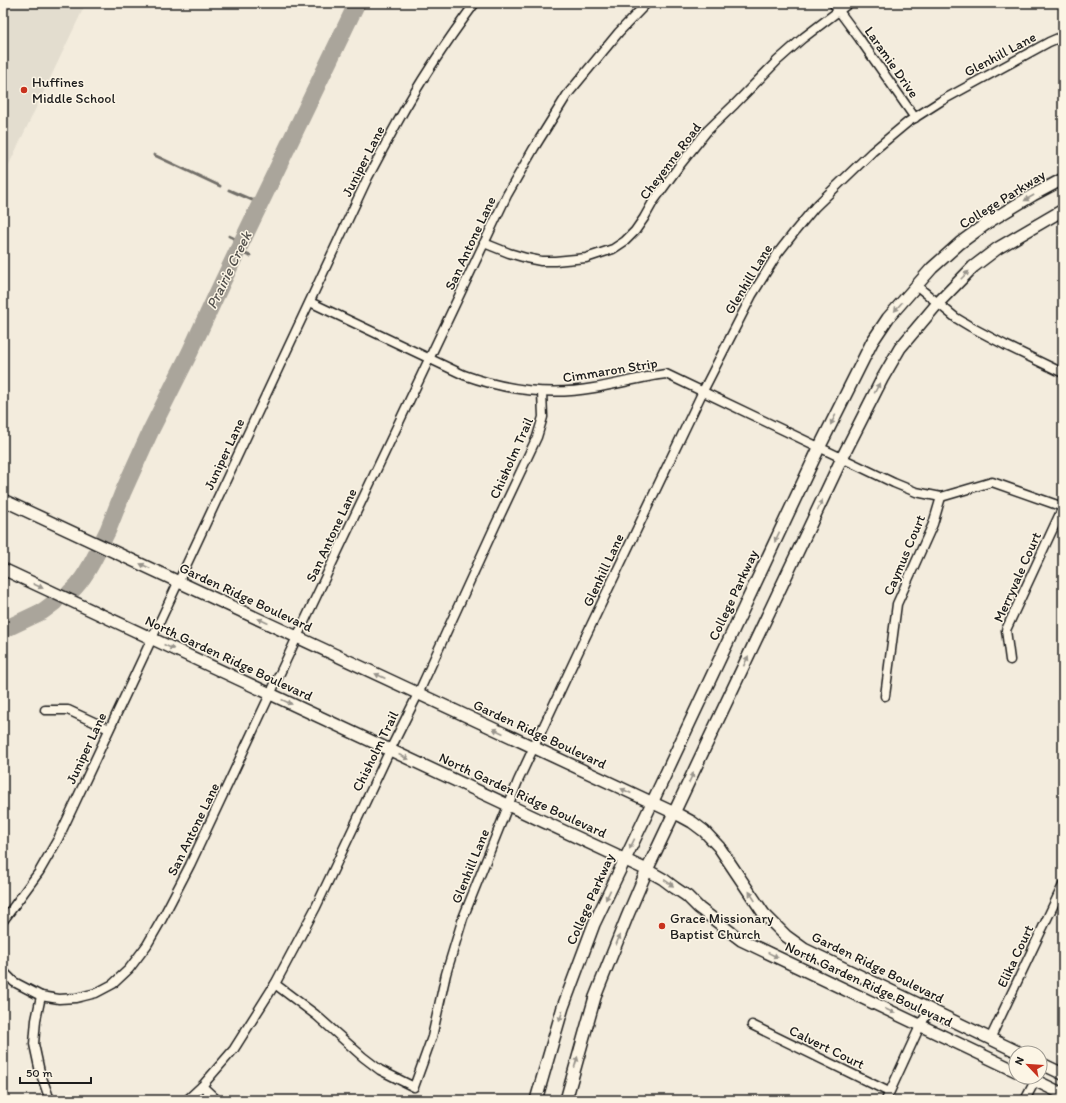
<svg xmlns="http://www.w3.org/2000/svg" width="1066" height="1103" font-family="Itim,sans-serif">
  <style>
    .built { fill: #e3ddcf }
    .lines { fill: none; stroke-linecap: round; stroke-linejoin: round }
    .stream { stroke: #716e68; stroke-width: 3 }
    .river { stroke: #aaa59b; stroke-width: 17 }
    .street-casing { stroke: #1c1c1c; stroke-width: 11 }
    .secondary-casing { stroke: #1c1c1c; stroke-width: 14 }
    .street { stroke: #fcf5e5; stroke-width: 8 }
    .secondary { stroke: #fcf5e5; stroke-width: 11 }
    .oneway { fill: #97938b }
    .poi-dot { fill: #c8321e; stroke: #fcf5e5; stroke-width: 1.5 }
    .labels { text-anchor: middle; stroke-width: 3; stroke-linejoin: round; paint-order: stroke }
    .street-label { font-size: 14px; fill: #1c1c1c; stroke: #fcf5e5 }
    .poi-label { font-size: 14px; fill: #1c1c1c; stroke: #fcf5e5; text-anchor: start }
    .water-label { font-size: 15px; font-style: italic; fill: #55534f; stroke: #fcf5e5 }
  </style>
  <rect width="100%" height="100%" fill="#f3ecdd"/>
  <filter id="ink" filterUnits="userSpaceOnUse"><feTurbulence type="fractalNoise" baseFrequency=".025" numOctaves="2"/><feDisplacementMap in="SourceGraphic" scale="8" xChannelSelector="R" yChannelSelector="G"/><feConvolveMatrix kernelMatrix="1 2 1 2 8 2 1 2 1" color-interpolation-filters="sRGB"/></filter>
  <g filter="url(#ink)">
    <polygon class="built" points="3,3 86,3 3,177"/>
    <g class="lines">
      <g class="stream">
        <polyline points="154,155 220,186"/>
        <polyline points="229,190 261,204"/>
        <polyline points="229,236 242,242"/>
        <polyline points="238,251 250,256"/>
      </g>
      <g class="river">
        <polyline points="104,538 108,530 123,492 151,430 190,352 221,285 357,3"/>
        <path d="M 70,592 C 81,584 91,565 97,553"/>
        <polyline points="3,630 43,611 55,602"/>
      </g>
      <defs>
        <g id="street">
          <polyline points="833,3 859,38 915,118"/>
          <polyline points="484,243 509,253 526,258 541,261 555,261 586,258 613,249 625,241 635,231 644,218 653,202 679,166 707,131 735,104 777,61 803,38 849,3"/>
          <polyline points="917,286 956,318 971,327 1005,345 1063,373"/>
          <path d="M 310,302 L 464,375 C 506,390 550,396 594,388 C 618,384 642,377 666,374 L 894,483 L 916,492 L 941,497 L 992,482 L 1063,507"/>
          <polyline points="1010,660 1006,630 1063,507"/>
          <polyline points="885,696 897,604 933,524 941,497"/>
          <polyline points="45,710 68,710 109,729"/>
          <path d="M 3,921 L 39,872 L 58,839 L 368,177 C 378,159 387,141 397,123 C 420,81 447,41 475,3"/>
          <polyline points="3,971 14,982 41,996 59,999 76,998 96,993 113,984 129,969 147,945 162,919 190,865 297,637 507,195 534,148 567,95 619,32 647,3"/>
          <polyline points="275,984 316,1015 363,1057 380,1070 414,1087 432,1037 446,974 463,918 518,781 583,642 703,391 752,295 778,253 796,230 815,207 872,152 908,122 941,101 1049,42 1063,36"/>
          <polyline points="41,996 36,1020 34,1044 40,1072 50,1100"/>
          <polyline points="752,1025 889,1092"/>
          <polyline points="990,1039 1063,885"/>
          <polyline points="202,1086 217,1100"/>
          <polyline points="187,1100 202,1086 234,1049 275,984 316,907 390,750 418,694 495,526 537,437 543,417 542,392"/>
          <polyline points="886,1100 920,1026 929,1010"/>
          <polyline points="1025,1100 1037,1077"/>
        </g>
        <g id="secondary">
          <polyline points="3,500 681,816 692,822 704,831 719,847 764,914 786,936 804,949 1020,1053"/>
          <polyline points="3,569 647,870 663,879 675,888 687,896 699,908 741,940 1016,1071"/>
          <polyline points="1040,1063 1063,1074"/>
          <polyline points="1028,1077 1063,1094"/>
          <polyline points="536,1100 563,1007 594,924 652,803 819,448 872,342 888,318 932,268 960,243 990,221 1033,195 1063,179"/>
          <polyline points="566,1100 595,997 627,917 647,870 842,458 882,379 900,348 938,303 973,267 998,248 1063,210"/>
        </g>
      </defs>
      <use href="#street" class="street-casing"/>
      <use href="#secondary" class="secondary-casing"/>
      <use href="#street" class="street"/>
      <use href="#secondary" class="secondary"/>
    </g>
    <defs><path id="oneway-solid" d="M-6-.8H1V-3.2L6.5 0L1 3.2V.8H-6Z"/></defs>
    <g class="oneway">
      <use href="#oneway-solid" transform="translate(1029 198) rotate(150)"/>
      <use href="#oneway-solid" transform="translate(965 275) rotate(-45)"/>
      <use href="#oneway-solid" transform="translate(898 307) rotate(131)"/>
      <use href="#oneway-solid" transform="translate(877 388) rotate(-63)"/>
      <use href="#oneway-solid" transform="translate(833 420) rotate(117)"/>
      <use href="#oneway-solid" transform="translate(820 505) rotate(-65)"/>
      <use href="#oneway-solid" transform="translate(777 537) rotate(115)"/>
      <use href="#oneway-solid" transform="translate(145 566) rotate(-155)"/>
      <use href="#oneway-solid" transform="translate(38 586) rotate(25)"/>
      <use href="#oneway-solid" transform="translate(263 621) rotate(-155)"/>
      <use href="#oneway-solid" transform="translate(169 647) rotate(25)"/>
      <use href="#oneway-solid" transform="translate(746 661) rotate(-65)"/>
      <use href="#oneway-solid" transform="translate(380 676) rotate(-155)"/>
      <use href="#oneway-solid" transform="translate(287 702) rotate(25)"/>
      <use href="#oneway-solid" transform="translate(498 731) rotate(-155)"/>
      <use href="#oneway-solid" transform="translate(404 757) rotate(25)"/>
      <use href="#oneway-solid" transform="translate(691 778) rotate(-65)"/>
      <use href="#oneway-solid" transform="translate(626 791) rotate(-155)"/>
      <use href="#oneway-solid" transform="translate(632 844) rotate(116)"/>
      <use href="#oneway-solid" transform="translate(669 883) rotate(35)"/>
      <use href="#oneway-solid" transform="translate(608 895) rotate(116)"/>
      <use href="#oneway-solid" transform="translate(752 896) rotate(-123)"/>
      <use href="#oneway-solid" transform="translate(618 940) rotate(-68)"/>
      <use href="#oneway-solid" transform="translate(773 955) rotate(26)"/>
      <use href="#oneway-solid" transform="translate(890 1011) rotate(25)"/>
      <use href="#oneway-solid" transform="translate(561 1016) rotate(106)"/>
      <use href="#oneway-solid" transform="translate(576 1062) rotate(-74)"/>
    </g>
  </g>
  <g class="poi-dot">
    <circle cx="24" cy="90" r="4"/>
    <circle cx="662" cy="926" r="4"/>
  </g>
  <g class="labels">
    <g class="street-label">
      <text transform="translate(1000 54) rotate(-28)" y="5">Glenhill Lane</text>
      <text transform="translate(892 62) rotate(55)" y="5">Laramie Drive</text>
      <text transform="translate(363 161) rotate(-63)" y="5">Juniper Lane</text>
      <text transform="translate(670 161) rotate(-53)" y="5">Cheyenne Road</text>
      <text transform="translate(1002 199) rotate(-32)" y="5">College Parkway</text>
      <text transform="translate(470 243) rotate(-65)" y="5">San Antone Lane</text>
      <text transform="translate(748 279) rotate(-59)" y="5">Glenhill Lane</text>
      <text transform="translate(610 370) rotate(-9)" y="5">Cimmaron Strip</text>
      <text transform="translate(224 454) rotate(-65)" y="5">Juniper Lane</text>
      <text transform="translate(511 458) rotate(-66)" y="5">Chisholm Trail</text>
      <text transform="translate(331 535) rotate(-65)" y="5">San Antone Lane</text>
      <text transform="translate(904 555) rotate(-67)" y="5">Caymus Court</text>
      <text transform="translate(603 570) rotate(-65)" y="5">Glenhill Lane</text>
      <text transform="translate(1017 577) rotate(-66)" y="5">Merryvale Court</text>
      <text transform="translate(733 595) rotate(-65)" y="5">College Parkway</text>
      <text transform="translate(246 597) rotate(25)" y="5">Garden Ridge Boulevard</text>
      <text transform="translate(229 658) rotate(25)" y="5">North Garden Ridge Boulevard</text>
      <text transform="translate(540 734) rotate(25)" y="5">Garden Ridge Boulevard</text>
      <text transform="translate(86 748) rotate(-65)" y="5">Juniper Lane</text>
      <text transform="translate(375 751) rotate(-64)" y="5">Chisholm Trail</text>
      <text transform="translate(523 795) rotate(25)" y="5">North Garden Ridge Boulevard</text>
      <text transform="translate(193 829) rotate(-64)" y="5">San Antone Lane</text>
      <text transform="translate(470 866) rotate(-68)" y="5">Glenhill Lane</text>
      <text transform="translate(590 899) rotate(-66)" y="5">College Parkway</text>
      <text transform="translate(1015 956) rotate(-65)" y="5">Elika Court</text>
      <text transform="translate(878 967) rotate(26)" y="5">Garden Ridge Boulevard</text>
      <text transform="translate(869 984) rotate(25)" y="5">North Garden Ridge Boulevard</text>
      <text transform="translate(827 1047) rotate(26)" y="5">Calvert Court</text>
    </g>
    <g class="poi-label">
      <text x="32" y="87">Huffines<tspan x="32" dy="16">Middle School</tspan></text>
      <text x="670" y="923">Grace Missionary<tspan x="670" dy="16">Baptist Church</tspan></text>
    </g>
    <g class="water-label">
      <text transform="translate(229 270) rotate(-64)" y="5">Prairie Creek</text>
    </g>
  </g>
  <rect width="1066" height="1103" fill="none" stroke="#fcf5e5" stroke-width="16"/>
  <rect x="8" y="8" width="1050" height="1087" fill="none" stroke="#1c1c1c" stroke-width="1.5" filter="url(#ink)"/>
  <g transform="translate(1028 1065) rotate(295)"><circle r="19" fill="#fcf5e5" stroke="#a29e95"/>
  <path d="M0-3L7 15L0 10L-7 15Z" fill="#c8321e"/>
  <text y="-6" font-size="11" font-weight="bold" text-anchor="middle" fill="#1c1c1c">N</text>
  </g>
  <path d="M20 1077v6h71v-6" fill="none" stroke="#1c1c1c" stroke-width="2"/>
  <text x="26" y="1077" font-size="12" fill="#1c1c1c" stroke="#fcf5e5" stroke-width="3" paint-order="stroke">50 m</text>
</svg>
